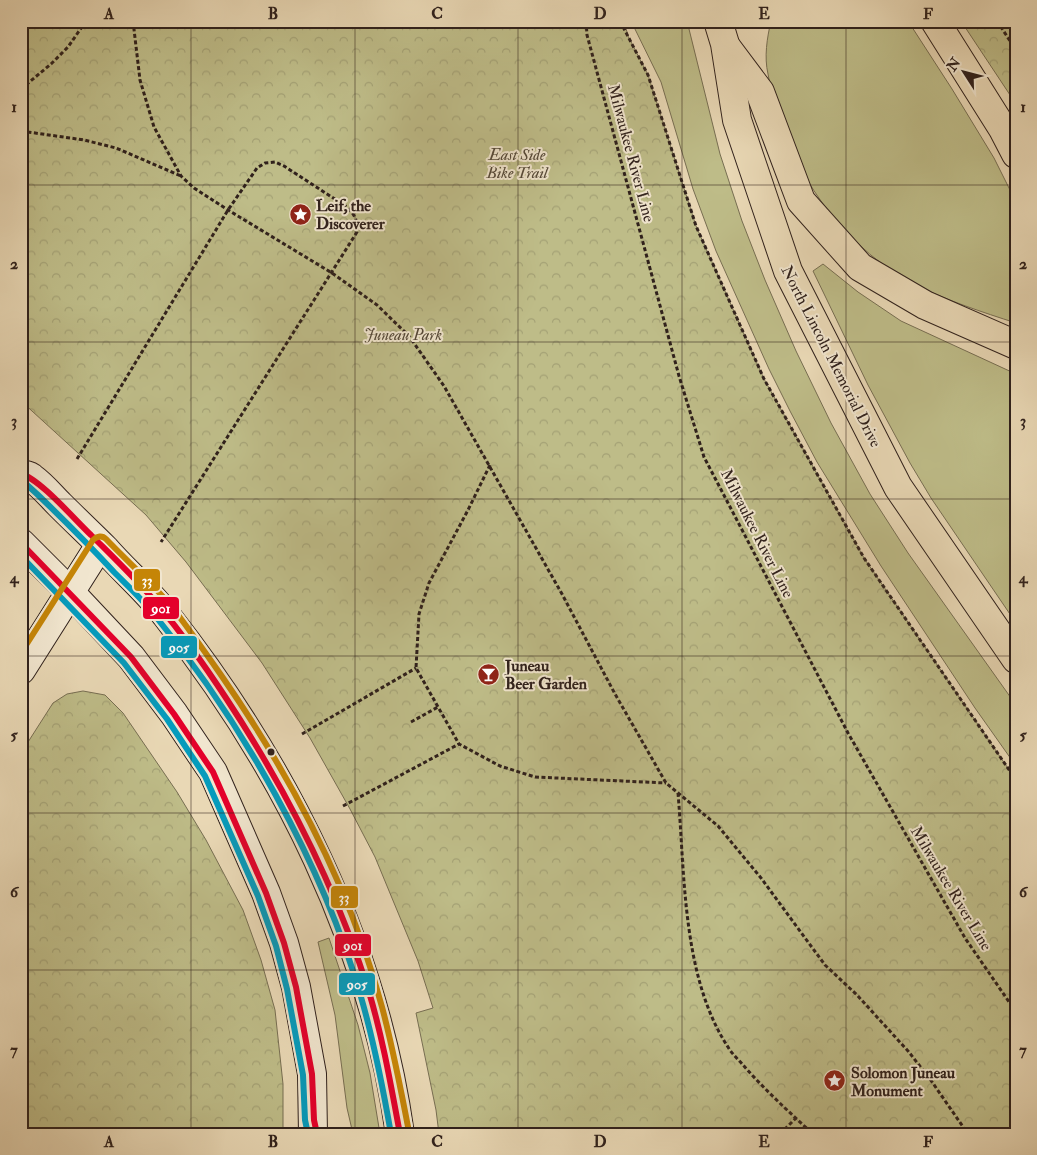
<svg xmlns="http://www.w3.org/2000/svg" width="1037" height="1155" font-family="'IM FELL Double Pica',serif">
  <style>
    .green { fill: #bebc88; stroke: #776e52 }
    .park { fill: url(#park-crowns); stroke: #776e52 }
    .lines { fill: none; stroke-linecap: round; stroke-linejoin: round }
    .secondary-casing { stroke: #30211c; stroke-width: 30 }
    .primary-casing { stroke: #30211c; stroke-width: 30 }
    .path { stroke: #30211c; stroke-width: 3; stroke-dasharray: 4 2.5; stroke-linecap: butt }
    .secondary { stroke: #f1e6cf; stroke-width: 28 }
    .primary { stroke: #e9d8b5; stroke-width: 28 }
    .bus-1-casing { stroke: #f1e6cf; stroke-width: 10 }
    .bus-2-casing { stroke: #f1e6cf; stroke-width: 10 }
    .bus-3-casing { stroke: #f1e6cf; stroke-width: 10 }
    .bus-1 { stroke: #e4002b; stroke-width: 6 }
    .bus-2 { stroke: #059bbc; stroke-width: 6 }
    .bus-3 { stroke: #c58507; stroke-width: 6 }
    .grid { fill: none; stroke: #30211c; stroke-width: 1; stroke-opacity: 0.55 }
    .bus-dot { fill: #30211c; stroke: #f1e6cf; stroke-width: 2 }
    .labels { text-anchor: middle; stroke-width: 4; stroke-linejoin: round; paint-order: stroke }
    .street-label { font-size: 16px; fill: #30211c; stroke: #f1e6cf }
    .park-label { font-size: 16px; font-style: italic; fill: #544837; stroke: #f1e6cf }
    .poi-label { font-size: 16px; font-weight: bold; fill: #30211c; stroke: #f1e6cf; text-anchor: start }
    .line-badge { stroke: #f1e6cf; stroke-width: 2 }
    .badge-label { font-size: 14px; text-anchor: middle; font-weight: bold; fill: #fff }
    .neatline { fill: none; stroke: #30211c; stroke-width: 2 }
    .grid-label { font-size: 16px; text-anchor: middle; font-weight: bold; fill: #30211c }
  </style>
  <defs>
    <pattern id="park-crowns" width="20" height="18" patternUnits="userSpaceOnUse" patternTransform="scale(1.25)"><rect width="20" height="18" fill="#bebc88"/><path d="M2 6a3 3 0 1 1 6 0M12 15a3 3 0 1 1 6 0" fill="none" stroke="#a4a175"/></pattern>
  </defs>
  <rect width="100%" height="100%" fill="#e9d8b5"/>
  <filter id="stains"><feTurbulence type="fractalNoise" baseFrequency=".004" numOctaves="4"/><feColorMatrix values="0 0 0 0 .2 0 0 0 0 .09 0 0 0 0 .02 0 0 0 .5 -.17"/></filter>
  <radialGradient id="worn" r=".72"><stop offset=".6" stop-color="#630" stop-opacity="0"/><stop offset="1" stop-color="#630" stop-opacity=".3"/></radialGradient>
  <g class="green">
    <polygon points="631,21 687,21 720,154 742,221 765,280 796,351 831,423 870,494 908,553 1016,705 1016,766 975,708 881,566 817,462 790,411 769,369 716,251 693,189 661,82"/>
    <path d="M 771,21 L 908,21 L 952,89 L 994,158 L 1016,202 L 1016,323 C 982,312 948,301 916,285 C 850,251 799,185 779,114 C 775,101 770,88 768,74 C 764,57 767,38 771,21 Z"/>
    <polygon points="823,264 858,292 901,321 1016,374 1016,623 931,498 910,463 868,385 813,271"/>
    <polygon points="329,938 358,1025 370,1073 380,1134 353,1134 347,1108 335,1015 318,942"/>
  </g>
  <g class="park">
    <polygon points="21,21 624,21 628,36 648,75 696,226 764,379 864,558 1016,780 1016,1134 439,1134 436,1110 416,1013 433,1008 418,961 375,857 350,809 310,738 262,663 186,562 146,515 21,401"/>
    <polygon points="961,21 1016,21 1016,104"/>
    <polygon points="83,691 105,695 123,713 177,792 206,840 243,910 261,960 275,1010 283,1084 283,1134 21,1134 21,753 53,703 67,694"/>
  </g>
  <g class="lines">
    <defs>
      <g id="secondary">
        <path d="M 21,474 C 25,475 29,475 32,478 C 42,485 51,496 60,505 C 75,520 90,534 105,549 C 124,571 149,592 166,615 C 285,766 373,942 400,1134"/>
        <polyline points="21,543 70,592 131,657 174,714 213,772 266,893 284,943 296,987 312,1074 313,1134"/>
        <polyline points="21,670 100,545"/>
      </g>
      <g id="primary">
        <polyline points="718,21 725,44 737,120 788,271 898,487 1016,659"/>
        <polyline points="935,21 1003,129 1016,154"/>
        <polyline points="727,48 760,92 801,201 860,267 925,305 1016,345"/>
      </g>
    </defs>
    <use href="#secondary" class="secondary-casing"/>
    <use href="#primary" class="primary-casing"/>
    <g class="path">
      <polyline points="133,21 140,80 154,127 181,176 194,188 228,210 332,273 377,305 409,336 444,386 562,594 615,694 666,783 718,826 761,878 825,965 857,995 908,1051 930,1079 968,1134"/>
      <polyline points="586,21 587,35 679,376 704,457 848,733 965,938 1016,1012"/>
      <polyline points="620,21 648,75 696,226 764,379 864,558 1016,780"/>
      <polyline points="997,21 1016,50"/>
      <polyline points="21,89 51,64 68,47 86,21"/>
      <polyline points="21,131 84,140 116,148 181,176"/>
      <path d="M 77,459 L 228,210 L 257,168 L 265,163 L 275,162 L 284,166 L 347,207 C 355,215 358,221 357,232 L 161,542"/>
      <polyline points="490,465 468,510 429,583 419,614 416,668 459,744 500,766 535,777 666,783"/>
      <polyline points="411,722 438,707"/>
      <polyline points="302,734 416,668"/>
      <path d="M 678,793 C 685,875 682,977 728,1047 C 732,1054 738,1059 743,1065 C 764,1089 789,1112 813,1134"/>
      <polyline points="343,806 459,744"/>
      <polyline points="780,1134 796,1118"/>
    </g>
    <use href="#secondary" class="secondary"/>
    <use href="#primary" class="primary"/>
    <defs>
      <g id="bus-1">
        <path d="M 21,474 C 39,478 76,521 91,535 C 114,558 138,581 159,606 C 183,635 205,666 226,698 C 286,789 336,887 369,992 C 383,1039 391,1086 400,1134"/>
        <polyline points="21,543 131,657 174,714 213,772 266,893 284,943 296,987 312,1074 314,1120 317,1134"/>
      </g>
      <g id="bus-2">
        <path d="M 21,483 L 26,484 L 37,494 C 63,519 89,545 114,572 C 127,585 141,598 153,613 C 242,722 322,862 361,997 C 374,1042 383,1088 391,1134"/>
        <polyline points="21,556 124,663 167,719 205,776 258,896 276,946 287,989 303,1075 305,1120 308,1134"/>
      </g>
      <path id="bus-3" d="M 21,653 L 93,540 C 97,536 102,535 106,539 C 128,562 152,583 172,607 C 189,629 205,652 221,675 C 291,776 350,887 382,1007 C 393,1048 401,1090 409,1132"/>
    </defs>
    <use href="#bus-1" class="bus-1-casing"/>
    <use href="#bus-2" class="bus-2-casing"/>
    <use href="#bus-3" class="bus-3-casing"/>
    <use href="#bus-1" class="bus-1"/>
    <use href="#bus-2" class="bus-2"/>
    <use href="#bus-3" class="bus-3"/>
  </g>
  <path class="grid" d="M 191,21 L 191,1134M 355,21 L 355,1134M 518,21 L 518,1134M 682,21 L 682,1134M 846,21 L 846,1134M 21,185 L 1016,185M 21,342 L 1016,342M 21,499 L 1016,499M 21,656 L 1016,656M 21,813 L 1016,813M 21,970 L 1016,970"/>
  <defs>
    <symbol id="sight-disc" viewBox="-11 -11 22 22"><circle r="9.5" fill="#8f2418" stroke="#f1e6cf"/><path d="M0-6L1.8-2.2L6-1.7L2.9 1.2L3.7 5.4L0 3.3L-3.7 5.4L-2.9 1.2L-6-1.7L-1.8-2.2Z" fill="#fff"/></symbol>
    <symbol id="bar-disc" viewBox="-11 -11 22 22"><circle r="9.5" fill="#8f2418" stroke="#f1e6cf"/><path d="M-6-5H6L.8 .8V4.5H3.5V6h-7V4.5H-.8V.8Z" fill="#fff"/></symbol>
  </defs>
  <g fill-rule="evenodd">
    <use href="#sight-disc" x="288" y="202" width="25" height="25"/>
    <use href="#bar-disc" x="476" y="662" width="25" height="25"/>
    <use href="#sight-disc" x="822" y="1068" width="25" height="25"/>
  </g>
  <circle class="bus-dot" cx="271" cy="752" r="4.5"/>
  <g class="labels">
    <g class="street-label">
      <text transform="translate(632 153) rotate(75)" y="6">Milwaukee River Line</text>
      <text transform="translate(832 356) rotate(63)" y="6">North Lincoln Memorial Drive</text>
      <text transform="translate(758 533) rotate(63)" y="6">Milwaukee River Line</text>
      <text transform="translate(952 888) rotate(59)" y="6">Milwaukee River Line</text>
    </g>
    <g class="park-label">
      <text x="517" y="160">East Side<tspan x="517" dy="18">Bike Trail</tspan></text>
      <text x="403" y="340">Juneau Park</text>
    </g>
    <g class="poi-label">
      <text x="316" y="211">Leif, the<tspan x="316" dy="18">Discoverer</tspan></text>
      <text x="505" y="671">Juneau<tspan x="505" dy="18">Beer Garden</tspan></text>
      <text x="851" y="1078">Solomon Juneau<tspan x="851" dy="18">Monument</tspan></text>
    </g>
  </g>
  <g class="line-badge">
    <rect x="133" y="568" width="28" height="24" rx="5" fill="#c58507"/>
    <rect x="142" y="596" width="38" height="24" rx="5" fill="#e4002b"/>
    <rect x="160" y="635" width="38" height="24" rx="5" fill="#059bbc"/>
    <rect x="330" y="885" width="29" height="24" rx="5" fill="#c58507"/>
    <rect x="334" y="933" width="38" height="24" rx="5" fill="#e4002b"/>
    <rect x="338" y="972" width="38" height="24" rx="5" fill="#059bbc"/>
  </g>
  <g class="badge-label">
    <text x="147" y="585">33</text>
    <text x="161" y="613">901</text>
    <text x="179" y="652">905</text>
    <text x="344" y="902">33</text>
    <text x="353" y="950">901</text>
    <text x="357" y="989">905</text>
  </g>
  <rect width="1037" height="1155" fill="none" stroke="#e9d8b5" stroke-width="55"/>
  <g transform="translate(964 72) rotate(306)" stroke="#f1e6cf" stroke-width="4" paint-order="stroke">
  <path d="M0-4L9 19L0 12L-9 19Z" fill="#30211c"/>
  <text y="-8" font-size="14" font-weight="bold" text-anchor="middle" fill="#30211c">N</text>
  </g>
  <rect x="28" y="28" width="982" height="1100" class="neatline"/>
  <g class="grid-label">
    <text x="109" y="19">A</text>
    <text x="273" y="19">B</text>
    <text x="437" y="19">C</text>
    <text x="600" y="19">D</text>
    <text x="764" y="19">E</text>
    <text x="928" y="19">F</text>
    <text x="14" y="112">1</text>
    <text x="1023" y="112">1</text>
    <text x="14" y="269">2</text>
    <text x="1023" y="269">2</text>
    <text x="14" y="426">3</text>
    <text x="1023" y="426">3</text>
    <text x="14" y="583">4</text>
    <text x="1023" y="583">4</text>
    <text x="14" y="740">5</text>
    <text x="1023" y="740">5</text>
    <text x="14" y="897">6</text>
    <text x="1023" y="897">6</text>
    <text x="14" y="1055">7</text>
    <text x="1023" y="1055">7</text>
    <text x="109" y="1147">A</text>
    <text x="273" y="1147">B</text>
    <text x="437" y="1147">C</text>
    <text x="600" y="1147">D</text>
    <text x="764" y="1147">E</text>
    <text x="928" y="1147">F</text>
  </g>
  <rect width="100%" height="100%" filter="url(#stains)"/>
  <rect width="100%" height="100%" fill="url(#worn)"/>
</svg>
